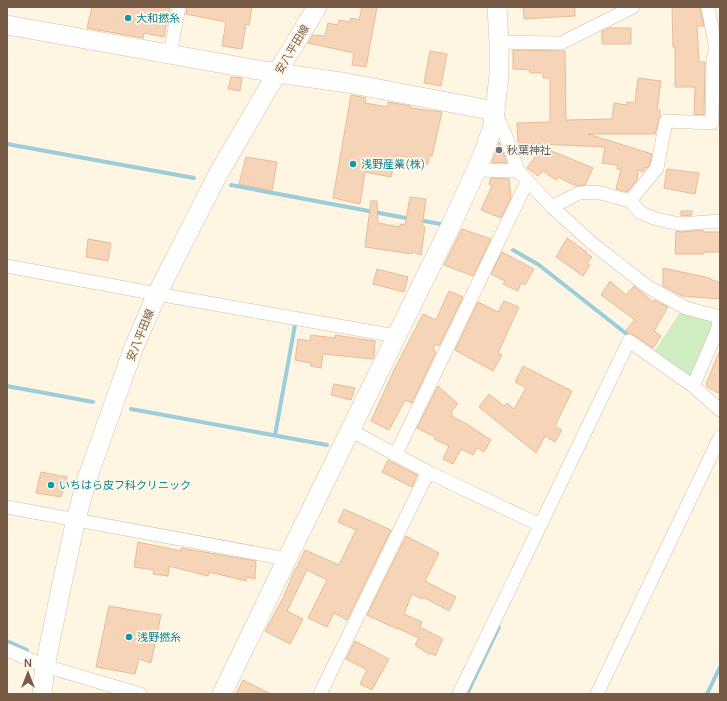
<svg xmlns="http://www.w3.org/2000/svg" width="727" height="701" font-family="Manrope,'Noto Sans JP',sans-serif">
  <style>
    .green { fill: #cfedc0 }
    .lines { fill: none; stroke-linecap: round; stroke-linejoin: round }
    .stream { stroke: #9bcddb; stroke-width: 4 }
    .building { fill: #f5d4b8; stroke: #e9bc97 }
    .street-casing { stroke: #d2bfaa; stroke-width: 14 }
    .secondary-casing { stroke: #d5bfa8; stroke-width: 20 }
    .street { stroke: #fff; stroke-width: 13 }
    .secondary { stroke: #fff; stroke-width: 19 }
    .culture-dot { fill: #0f9aa8; stroke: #fff8ea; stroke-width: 1.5 }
    .worship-dot { fill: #6b7280; stroke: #fff8ea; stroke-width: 1.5 }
    .labels { text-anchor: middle; stroke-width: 3.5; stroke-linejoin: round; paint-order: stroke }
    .culture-label { font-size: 11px; fill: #0d838f; stroke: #fff8ea; text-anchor: start }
    .street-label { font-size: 11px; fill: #785b46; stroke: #fff8ea }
    .worship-label { font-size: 11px; fill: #5b616d; stroke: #fff8ea; text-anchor: start }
  </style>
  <rect width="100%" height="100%" fill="#fef5e2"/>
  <polygon class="green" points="681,311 710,319 713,328 693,376 687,376 654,352"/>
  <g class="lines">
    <g class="stream">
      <polyline points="7,144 194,178"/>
      <polyline points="231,185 411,219"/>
      <polyline points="418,220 441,224"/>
      <polyline points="513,250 539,265 628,335"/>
      <polyline points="7,386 93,402"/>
      <polyline points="131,409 327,445"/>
      <polyline points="275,435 295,325"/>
      <polyline points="7,641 27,650"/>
      <polyline points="467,694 499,627"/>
      <polyline points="707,694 720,667"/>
    </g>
  </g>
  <g class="building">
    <polygon points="92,7 170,7 164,37 144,33 143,38 87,28"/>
    <polygon points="187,7 252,7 249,25 246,24 242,49 222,46 226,22 186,14"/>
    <polygon points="362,7 377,7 366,67 352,65 354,53 308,43 313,35 325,36 328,23 338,25 339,20 350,22 351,18 359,20"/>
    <polygon points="523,7 575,7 575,16 524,19"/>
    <polygon points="672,7 700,7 704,26 697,26 699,62 705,62 704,115 694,114 695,87 675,87 675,47 673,47"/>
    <polygon points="609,28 631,28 631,44 602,44 602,31"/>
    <polygon points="513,50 565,51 566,120 612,119 614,103 627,105 627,102 635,103 638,78 661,81 657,110 660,110 660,116 655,134 588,134 652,154 650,164 647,168 645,167 643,172 638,170 637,180 627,192 616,189 621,169 617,169 618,165 602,163 605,147 518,143 517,123 550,122 550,78 543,78 543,73 530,73 530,70 513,69"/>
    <polygon points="430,51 447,54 441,86 424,83"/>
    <polygon points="231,77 242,78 240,91 228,89"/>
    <polygon points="351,95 366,98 365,103 388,107 388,102 411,106 411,108 442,112 432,156 429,156 428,164 417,162 417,159 396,155 391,177 365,172 360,204 333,198"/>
    <polygon points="499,142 507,163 492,162"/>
    <polygon points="542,147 593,168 585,185 576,186 558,177 556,180 543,171 538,176 527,168"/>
    <polygon points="246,157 277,162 272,191 239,184"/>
    <polygon points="667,169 699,173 695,194 664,188"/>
    <polygon points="491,178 509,179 511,198 501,218 481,210 492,186 489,184"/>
    <polygon points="410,197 426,199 422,227 425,227 421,255 413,252 412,254 365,247 371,201 377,201 378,223 400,227 400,224 405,225"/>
    <polygon points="681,211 692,211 692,215 681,216"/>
    <polygon points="462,229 491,239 473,276 444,265"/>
    <polygon points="703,230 704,232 720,232 720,252 704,252 704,254 675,254 676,231 681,232"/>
    <polygon points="567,238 587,252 586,253 592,257 587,263 590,265 583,276 556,257"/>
    <polygon points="88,239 111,243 108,261 86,257"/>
    <polygon points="502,252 534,269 525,285 521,283 518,291 503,284 505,281 491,274"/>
    <polygon points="663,268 710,278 710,279 720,283 720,299 682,296 663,286"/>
    <polygon points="377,269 408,277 404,292 373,284"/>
    <polygon points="610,281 626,295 634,286 653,302 654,300 668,307 654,331 661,336 653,348 626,330 635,320 601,295"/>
    <polygon points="449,291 463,297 439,346 436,344 433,349 436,352 412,403 405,400 389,430 371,421 395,368 423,314 436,320"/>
    <polygon points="504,301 519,307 498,353 502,355 493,371 455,350 478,302 498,312"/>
    <polygon points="311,335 335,338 335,335 375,341 374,357 373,359 323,354 321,368 311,366 311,363 295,360 298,339 310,341"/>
    <polygon points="720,350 720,394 706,386 707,385 706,384"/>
    <polygon points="523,366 572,391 555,426 562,430 555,442 545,436 536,453 479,407 489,394 504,406 507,403 514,409 526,388 515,382"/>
    <polygon points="334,384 355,388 351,400 331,395"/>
    <polygon points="438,386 458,404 451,412 453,414 451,416 467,424 491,440 484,452 477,448 473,455 461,449 453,464 443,459 449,446 434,439 435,437 417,428"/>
    <polygon points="388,460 417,475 412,487 382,472"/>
    <polygon points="41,472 67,477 61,497 36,493"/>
    <polygon points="344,509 391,530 347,620 334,613 327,627 308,618 327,580 307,570 287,611 303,619 290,644 265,631 284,596 295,569 296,569 305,550 339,565 356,530 338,522"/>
    <polygon points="406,536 439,553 425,581 456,597 449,611 423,597 422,599 412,594 404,614 422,622 420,627 443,639 435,656 431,653 430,655 415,645 419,638 397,628 397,629 367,615"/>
    <polygon points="138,542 181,551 181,548 256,561 255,579 247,577 246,581 209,572 208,576 169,566 168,576 153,574 154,570 134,567"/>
    <polygon points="109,606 161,615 151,663 139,659 135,674 96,667"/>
    <polygon points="355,641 389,659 372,690 360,684 367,670 346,659"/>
    <polygon points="243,680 271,694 236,694"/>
  </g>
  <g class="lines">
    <defs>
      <g id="street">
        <polyline points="499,42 561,43 633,7"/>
        <polyline points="170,54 179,7"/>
        <polyline points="495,111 505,134 518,171 552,207 593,244 648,287 686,308 720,317"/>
        <polyline points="476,170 518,171"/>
        <polyline points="630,201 657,168 666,121 712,123 713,59 716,49 708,7"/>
        <polyline points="552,207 579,193 597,192 630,201 641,213 656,219 680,224 720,221"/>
        <polyline points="7,266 157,294 396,336"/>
        <polyline points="693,386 720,410"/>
        <polyline points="350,430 428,472 540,525"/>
        <polyline points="396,454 527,182"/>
        <polyline points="7,507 287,559"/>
        <polyline points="7,650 45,666 140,694"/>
        <polyline points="320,694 428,472"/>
        <polyline points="459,694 629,341 693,386 717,331 720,317"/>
        <polyline points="597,694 720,437"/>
      </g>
      <g id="secondary">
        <polyline points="7,25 264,71 347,83 495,111"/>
        <polyline points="42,694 45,666 60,593 76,519 87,479 134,347 157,294 217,176 277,73 317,7"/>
        <polyline points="222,694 287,559 454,219 482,157 492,129 495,111 499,75 499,42 497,7"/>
      </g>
    </defs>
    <use href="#street" class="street-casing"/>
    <use href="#secondary" class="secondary-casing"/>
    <use href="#street" class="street"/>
    <use href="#secondary" class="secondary"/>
  </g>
  <g class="culture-dot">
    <circle cx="128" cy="18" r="4"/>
    <circle cx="353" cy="164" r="4"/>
    <circle cx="51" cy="485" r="4"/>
    <circle cx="129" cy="637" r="4"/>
  </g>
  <circle class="worship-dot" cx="499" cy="150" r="4"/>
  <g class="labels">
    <g class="culture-label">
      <text x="136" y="22">大和撚糸</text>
      <text x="361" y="168">浅野産業(株)</text>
      <text x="59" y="489">いちはら皮フ科クリニック</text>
      <text x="137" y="641">浅野撚糸</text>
    </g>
    <g class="street-label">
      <text transform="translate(292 49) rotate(-59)" y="4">安八平田線</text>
      <text transform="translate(140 335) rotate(-68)" y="4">安八平田線</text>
    </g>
    <g class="worship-label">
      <text x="507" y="154">秋葉神社</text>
    </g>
  </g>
  <rect width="727" height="701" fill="none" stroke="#785b46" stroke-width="16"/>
  <g transform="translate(28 673)" stroke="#fff8ea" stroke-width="3" paint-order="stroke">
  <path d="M0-3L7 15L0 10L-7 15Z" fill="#785b46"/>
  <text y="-6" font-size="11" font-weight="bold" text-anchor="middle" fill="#785b46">N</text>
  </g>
</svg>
